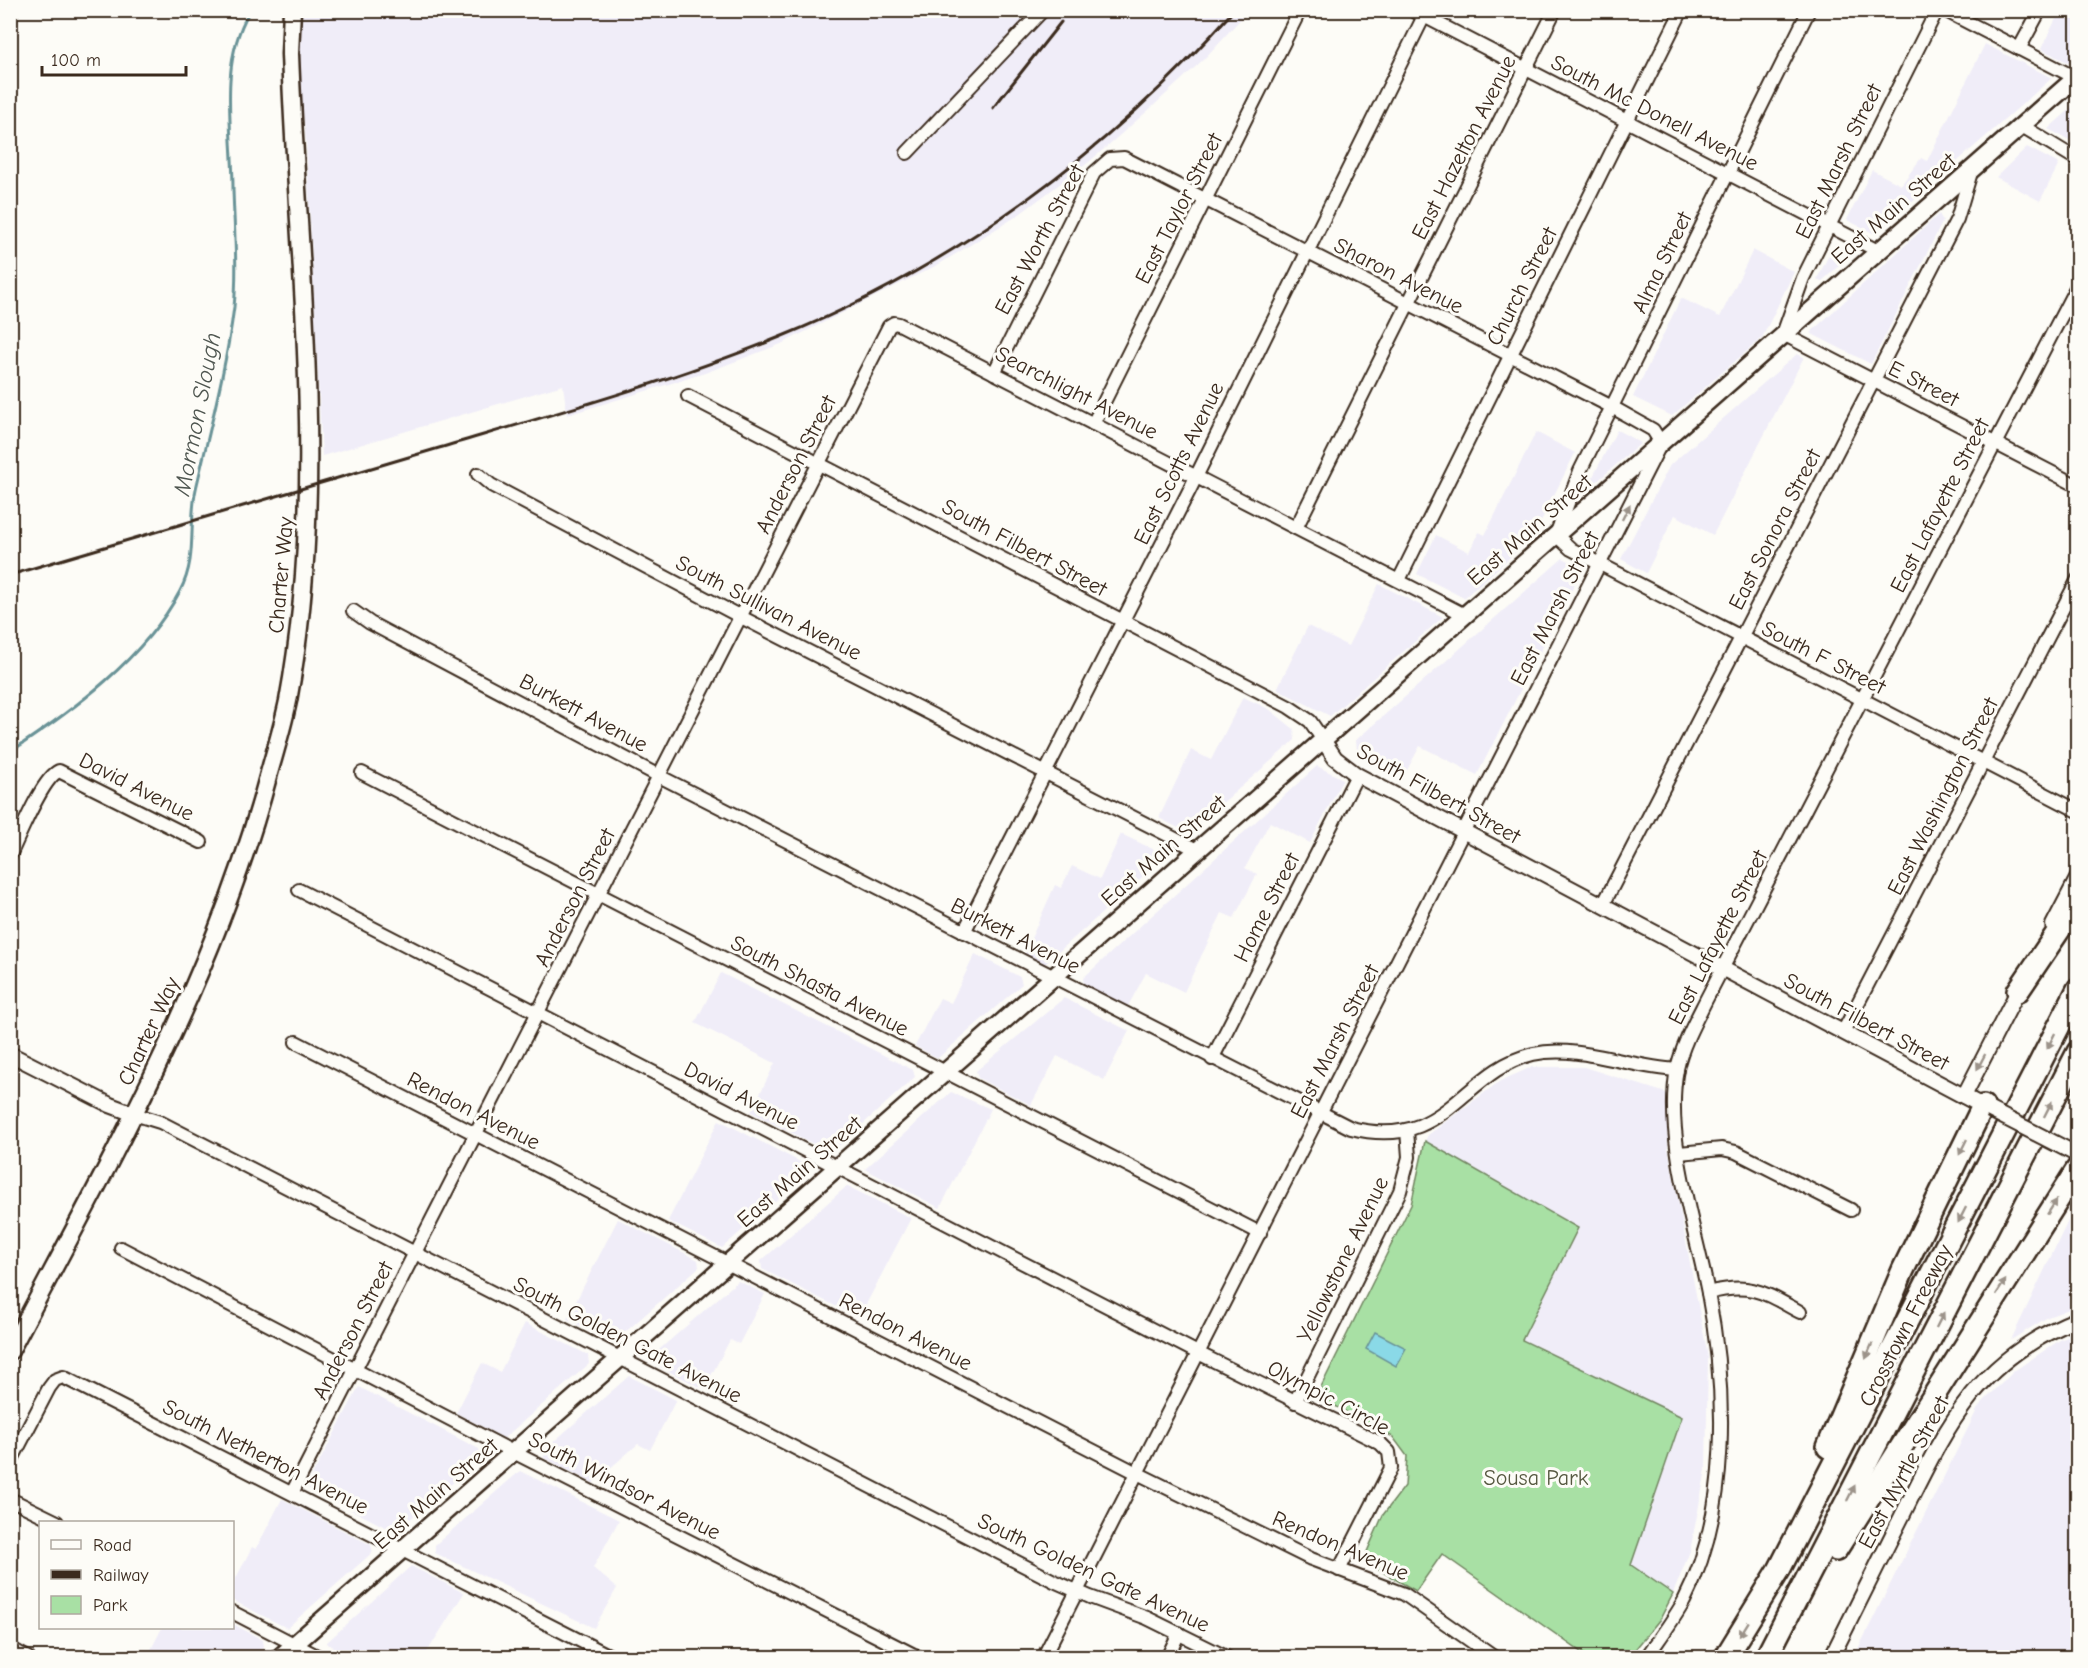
<svg xmlns="http://www.w3.org/2000/svg" width="2088" height="1668" font-family="'Comic Neue',sans-serif">
  <style>
    .built { fill: #f0edf8 }
    .green { fill: #a8e0a4; stroke: #728561; stroke-width: 1.5 }
    .water { fill: #8ad9e7; stroke: #6a9397; stroke-width: 1.5 }
    .lines { fill: none; stroke-linecap: round; stroke-linejoin: round }
    .stream { stroke: #6a9397; stroke-width: 3 }
    .minor-casing { stroke: #3b2a1e; stroke-width: 16 }
    .tertiary-casing { stroke: #3b2a1e; stroke-width: 18 }
    .secondary-casing { stroke: #3b2a1e; stroke-width: 21 }
    .motorway-casing { stroke: #3b2a1e; stroke-width: 26 }
    .minor { stroke: #fdfcf7; stroke-width: 12 }
    .tertiary { stroke: #fdfcf7; stroke-width: 14 }
    .secondary { stroke: #fdfcf7; stroke-width: 16 }
    .motorway { stroke: #fdfcf7; stroke-width: 21 }
    .rail { stroke: #3b2a1e; stroke-width: 3 }
    .tertiary-bridge-casing { stroke: #3b2a1e; stroke-width: 18; stroke-linecap: butt }
    .tertiary-bridge { stroke: #fdfcf7; stroke-width: 14 }
    .oneway { fill: #9c938a }
    .labels { text-anchor: middle; stroke-width: 6; stroke-linejoin: round; paint-order: stroke }
    .street-label { font-size: 22px; fill: #3b2a1e; stroke: #fdfcf7 }
    .park-label { font-size: 22px; fill: #565840; stroke: #fdfcf7 }
    .water-label { font-size: 24px; font-style: italic; fill: #4f5650; stroke: #fdfcf7 }
  </style>
  <rect width="100%" height="100%" fill="#fdfcf7"/>
  <filter id="ink" filterUnits="userSpaceOnUse"><feTurbulence type="fractalNoise" baseFrequency=".0167" numOctaves="2"/><feDisplacementMap in="SourceGraphic" scale="12" xChannelSelector="R" yChannelSelector="G"/><feConvolveMatrix kernelMatrix="1 2 1 2 8 2 1 2 1" color-interpolation-filters="sRGB"/></filter>
  <g filter="url(#ink)">
    <g class="built">
      <polygon points="293,11 1248,11 1204,59 1152,107 1089,162 1017,216 941,263 781,344 705,373 567,415 563,385 322,456 306,141"/>
      <polygon points="2060,11 2077,11 2077,56 2069,63 2041,49"/>
      <polygon points="1985,44 2052,78 1875,234 1847,220 1872,170 1901,185 1921,158 1927,161"/>
      <polygon points="2077,103 2077,144 2048,129"/>
      <polygon points="2027,147 2059,164 2040,201 1996,177"/>
      <polygon points="1939,214 1943,221 1871,364 1810,333"/>
      <polygon points="1835,243 1853,253 1821,282 1817,279"/>
      <polygon points="1753,250 1794,272 1762,338 1672,416 1633,397 1681,298 1720,317"/>
      <polygon points="1797,354 1804,357 1713,535 1675,515 1646,573 1621,559 1670,465"/>
      <polygon points="1617,430 1641,443 1585,492"/>
      <polygon points="1536,432 1575,453 1533,537 1464,598 1417,574 1436,535 1469,552 1479,532 1485,535"/>
      <polygon points="1563,558 1583,568 1477,775 1420,746 1400,783 1357,751 1356,740"/>
      <polygon points="1379,584 1443,617 1330,716 1277,689 1308,626 1348,646"/>
      <polygon points="1243,697 1269,709 1294,729 1295,740 1188,833 1159,818 1191,750 1211,760"/>
      <polygon points="1317,766 1343,779 1310,843 1270,822 1245,868 1257,874 1234,918 1222,913 1184,992 1146,973 1128,1006 1084,984 1083,978"/>
      <polygon points="1121,834 1159,852 1160,861 1045,964 1024,954 1055,885 1061,888 1072,866 1100,879"/>
      <polygon points="975,954 1020,977 1022,984 938,1058 915,1046 940,998 951,1003"/>
      <polygon points="721,973 913,1070 915,1077 831,1153 751,1112 775,1063 695,1023"/>
      <polygon points="1064,998 1129,1031 1104,1080 1057,1056 1031,1105 978,1078 976,1071"/>
      <polygon points="1532,1067 1584,1067 1666,1093 1668,1148 1708,1357 1706,1470 1690,1551 1673,1594 1631,1566 1682,1417 1522,1340 1425,1141 1428,1135 1500,1081"/>
      <polygon points="951,1092 991,1109 940,1208 865,1169"/>
      <polygon points="719,1120 806,1165 809,1172 722,1248 668,1221"/>
      <polygon points="847,1186 911,1218 859,1318 762,1269 761,1261"/>
      <polygon points="2077,1202 2077,1306 2048,1317 2011,1340"/>
      <polygon points="618,1219 698,1260 699,1267 613,1343 567,1319"/>
      <polygon points="738,1281 765,1294 739,1344 730,1340 704,1389 654,1364 653,1355"/>
      <polygon points="525,1323 588,1355 589,1364 504,1438 456,1413 482,1363 500,1372"/>
      <polygon points="2077,1333 2077,1657 1854,1657 1979,1406 2014,1371 2060,1340"/>
      <polygon points="629,1376 676,1400 650,1450 638,1444 593,1483 544,1458 544,1450"/>
      <polygon points="359,1387 479,1449 481,1459 395,1532 306,1487"/>
      <polygon points="520,1471 619,1520 593,1568 617,1588 594,1628 435,1553 435,1545"/>
      <polygon points="282,1499 371,1545 373,1552 287,1628 232,1600 233,1584 252,1547 256,1549"/>
      <polygon points="411,1566 464,1593 424,1657 350,1657 326,1643"/>
      <polygon points="233,1624 263,1640 264,1647 249,1657 147,1657 162,1628 232,1628"/>
    </g>
    <polygon class="green" points="1425,1141 1578,1228 1522,1340 1682,1417 1631,1565 1673,1594 1660,1619 1629,1657 1588,1657 1442,1554 1416,1591 1363,1561 1383,1515 1405,1486 1407,1456 1393,1437 1324,1400 1319,1391 1411,1205"/>
    <polygon class="water" points="1375,1332 1406,1348 1396,1366 1366,1349"/>
    <g class="lines">
      <path class="stream" d="M 10,752 C 72,711 145,658 180,591 C 198,558 188,524 196,489 C 210,428 226,369 234,307 C 238,268 234,228 233,189 C 233,129 218,66 249,12 L 252,10"/>
      <defs>
        <g id="minor">
          <polyline points="1412,10 1878,251"/>
          <polyline points="1809,10 1580,471 1556,535 1571,549 1600,564 2078,811"/>
          <polyline points="1937,10 1803,278 1783,334 2078,486"/>
          <polyline points="1944,10 2076,78"/>
          <polyline points="10,14 12,10"/>
          <polyline points="2019,49 2040,10"/>
          <polyline points="2022,126 2078,160"/>
          <polyline points="907,153 1043,10"/>
          <polyline points="994,373 1094,173 1110,159 1124,158 1612,407 1653,430 1661,443 1043,1658"/>
          <polyline points="688,396 1289,707 1310,721 1323,740"/>
          <polyline points="1093,424 1300,10"/>
          <polyline points="478,474 491,485 741,617 1197,850"/>
          <polyline points="1296,528 1555,10"/>
          <polyline points="1399,580 1682,10"/>
          <path d="M 353,611 L 370,623 L 659,776 L 1351,1128 C 1447,1152 1461,1071 1533,1054 C 1580,1044 1630,1068 1677,1070"/>
          <polyline points="362,773 1260,1233"/>
          <path d="M 10,855 C 19,837 42,778 59,771 L 201,842"/>
          <polyline points="299,890 1198,1353 1380,1443 1389,1452 1391,1468 1339,1570"/>
          <polyline points="1603,905 1957,219 1972,169"/>
          <polyline points="2052,925 2078,875"/>
          <polyline points="964,932 1190,489 1427,10"/>
          <polyline points="1843,1032 2078,579"/>
          <polyline points="296,1042 1137,1473 1311,1559 1404,1594 1495,1658"/>
          <polyline points="1212,1059 1357,775"/>
          <polyline points="134,1114 160,1122 1054,1581 1090,1597 1147,1618 1228,1658"/>
          <polyline points="1679,1153 1722,1149 1736,1152 1851,1210"/>
          <polyline points="121,1248 515,1453 920,1658"/>
          <path d="M 1708,1293 C 1751,1282 1763,1292 1800,1312"/>
          <polyline points="1295,1402 1400,1191 1409,1157 1407,1130"/>
          <polyline points="10,1463 49,1388 55,1380 63,1377 614,1658"/>
          <polyline points="292,1493 889,326 894,323 899,324 1465,615"/>
          <polyline points="10,1499 57,1522"/>
          <polyline points="232,1612 321,1658"/>
          <polyline points="10,1648 28,1658"/>
          <polyline points="1167,1658 1179,1633"/>
          <path d="M 1646,1658 C 1659,1639 1673,1621 1684,1601 C 1730,1512 1727,1390 1708,1293 C 1695,1226 1664,1137 1677,1069 C 1682,1045 1696,1020 1707,998 L 2078,284"/>
        </g>
        <g id="tertiary">
          <polyline points="1323,740 1335,758 1357,775 1988,1109"/>
          <polyline points="10,1054 110,1105 134,1114"/>
          <polyline points="1964,1096 2018,991"/>
          <path d="M 1831,1658 C 1855,1609 1879,1562 1903,1514 C 1947,1425 1978,1358 2078,1319"/>
        </g>
        <g id="secondary">
          <path d="M 10,1351 C 108,1164 215,978 269,773 C 276,749 283,725 288,701 C 328,486 298,270 290,54 L 292,10"/>
          <polyline points="279,1658 2078,76"/>
        </g>
        <g id="motorway">
          <polyline points="2018,991 2078,902"/>
          <polyline points="1828,1447 1903,1270 1983,1106"/>
          <polyline points="1836,1550 2078,1168"/>
          <polyline points="1725,1658 1779,1570 2078,989"/>
          <polyline points="1766,1658 2078,1052"/>
        </g>
      </defs>
      <use href="#minor" class="minor-casing"/>
      <use href="#tertiary" class="tertiary-casing"/>
      <use href="#secondary" class="secondary-casing"/>
      <use href="#motorway" class="motorway-casing"/>
      <use href="#minor" class="minor"/>
      <use href="#tertiary" class="tertiary"/>
      <use href="#secondary" class="secondary"/>
      <use href="#motorway" class="motorway"/>
      <g class="rail">
        <polyline points="993,108 1061,22"/>
        <path d="M 10,575 C 153,533 296,490 439,448 C 554,414 669,382 780,337 C 954,267 1110,151 1234,10"/>
      </g>
      <defs>
        <polyline id="tertiary-bridge" points="1990,1110 2074,1153"/>
      </defs>
      <use href="#tertiary-bridge" class="tertiary-bridge-casing"/>
      <use href="#tertiary-bridge" class="tertiary-bridge"/>
    </g>
    <defs><path id="oneway-solid" d="M-6-.8H1V-3.2L6.5 0L1 3.2V.8H-6Z" transform="scale(1.5)"/></defs>
    <g class="oneway">
      <use href="#oneway-solid" transform="translate(1626 512) rotate(-63)"/>
      <use href="#oneway-solid" transform="translate(2051 1041) rotate(117)"/>
      <use href="#oneway-solid" transform="translate(1981 1062) rotate(118)"/>
      <use href="#oneway-solid" transform="translate(2048 1109) rotate(-63)"/>
      <use href="#oneway-solid" transform="translate(1963 1147) rotate(116)"/>
      <use href="#oneway-solid" transform="translate(2052 1207) rotate(-57)"/>
      <use href="#oneway-solid" transform="translate(1962 1215) rotate(117)"/>
      <use href="#oneway-solid" transform="translate(2001 1287) rotate(-57)"/>
      <use href="#oneway-solid" transform="translate(1940 1320) rotate(-63)"/>
      <use href="#oneway-solid" transform="translate(1869 1351) rotate(113)"/>
      <use href="#oneway-solid" transform="translate(1851 1493) rotate(-63)"/>
      <use href="#oneway-solid" transform="translate(1744 1629) rotate(122)"/>
    </g>
  </g>
  <g class="labels">
    <g class="street-label">
      <text transform="translate(1655 112) rotate(27)" y="8">South Mc Donell Avenue</text>
      <text transform="translate(1463 147) rotate(-63)" y="8">East Hazelton Avenue</text>
      <text transform="translate(1838 161) rotate(-64)" y="8">East Marsh Street</text>
      <text transform="translate(1178 208) rotate(-63)" y="8">East Taylor Street</text>
      <text transform="translate(1893 208) rotate(-41)" y="8">East Main Street</text>
      <text transform="translate(1039 239) rotate(-62)" y="8">East Worth Street</text>
      <text transform="translate(1661 262) rotate(-64)" y="8">Alma Street</text>
      <text transform="translate(1399 275) rotate(27)" y="8">Sharon Avenue</text>
      <text transform="translate(1521 286) rotate(-63)" y="8">Church Street</text>
      <text transform="translate(1924 383) rotate(27)" y="8">E Street</text>
      <text transform="translate(1077 392) rotate(27)" y="8">Searchlight Avenue</text>
      <text transform="translate(1178 463) rotate(-64)" y="8">East Scotts Avenue</text>
      <text transform="translate(795 464) rotate(-63)" y="8">Anderson Street</text>
      <text transform="translate(1939 505) rotate(-63)" y="8">East Lafayette Street</text>
      <text transform="translate(1529 529) rotate(-41)" y="8">East Main Street</text>
      <text transform="translate(1774 529) rotate(-63)" y="8">East Sonora Street</text>
      <text transform="translate(1025 547) rotate(28)" y="8">South Filbert Street</text>
      <text transform="translate(280 575) rotate(-85)" y="8">Charter Way</text>
      <text transform="translate(769 607) rotate(27)" y="8">South Sullivan Avenue</text>
      <text transform="translate(1554 608) rotate(-63)" y="8">East Marsh Street</text>
      <text transform="translate(1824 657) rotate(27)" y="8">South F Street</text>
      <text transform="translate(584 712) rotate(28)" y="8">Burkett Avenue</text>
      <text transform="translate(137 786) rotate(27)" y="8">David Avenue</text>
      <text transform="translate(1439 793) rotate(29)" y="8">South Filbert Street</text>
      <text transform="translate(1942 796) rotate(-63)" y="8">East Washington Street</text>
      <text transform="translate(1163 850) rotate(-41)" y="8">East Main Street</text>
      <text transform="translate(574 897) rotate(-63)" y="8">Anderson Street</text>
      <text transform="translate(1266 907) rotate(-63)" y="8">Home Street</text>
      <text transform="translate(1016 935) rotate(27)" y="8">Burkett Avenue</text>
      <text transform="translate(1717 937) rotate(-63)" y="8">East Lafayette Street</text>
      <text transform="translate(820 985) rotate(27)" y="8">South Shasta Avenue</text>
      <text transform="translate(1867 1021) rotate(28)" y="8">South Filbert Street</text>
      <text transform="translate(148 1031) rotate(-65)" y="8">Charter Way</text>
      <text transform="translate(1334 1041) rotate(-63)" y="8">East Marsh Street</text>
      <text transform="translate(742 1095) rotate(27)" y="8">David Avenue</text>
      <text transform="translate(474 1110) rotate(27)" y="8">Rendon Avenue</text>
      <text transform="translate(799 1171) rotate(-41)" y="8">East Main Street</text>
      <text transform="translate(1342 1259) rotate(-64)" y="8">Yellowstone Avenue</text>
      <text transform="translate(1905 1325) rotate(-63)" y="8">Crosstown Freeway</text>
      <text transform="translate(352 1330) rotate(-63)" y="8">Anderson Street</text>
      <text transform="translate(906 1331) rotate(27)" y="8">Rendon Avenue</text>
      <text transform="translate(628 1339) rotate(27)" y="8">South Golden Gate Avenue</text>
      <text transform="translate(1329 1397) rotate(28)" y="8">Olympic Circle</text>
      <text transform="translate(266 1456) rotate(27)" y="8">South Netherton Avenue</text>
      <text transform="translate(1903 1472) rotate(-62)" y="8">East Myrtle Street</text>
      <text transform="translate(625 1485) rotate(27)" y="8">South Windsor Avenue</text>
      <text transform="translate(435 1493) rotate(-41)" y="8">East Main Street</text>
      <text transform="translate(1341 1545) rotate(23)" y="8">Rendon Avenue</text>
      <text transform="translate(1094 1572) rotate(25)" y="8">South Golden Gate Avenue</text>
    </g>
    <g class="park-label">
      <text x="1536" y="1485">Sousa Park</text>
    </g>
    <g class="water-label">
      <text transform="translate(197 414) rotate(-79)" y="8">Mormon Slough</text>
    </g>
  </g>
  <rect width="2088" height="1668" fill="none" stroke="#fdfcf7" stroke-width="36"/>
  <rect x="18" y="18" width="2052" height="1632" fill="none" stroke="#3b2a1e" stroke-width="2" filter="url(#ink)"/>
  <rect x="39" y="1521" width="195" height="108" fill="#fdfcf7" stroke="#afa8a0" stroke-width="1.5"/>
  <rect x="51" y="1540" width="30" height="9" fill="#fdfcf7" stroke="#afa8a0" stroke-width="1.5"/>
  <text x="93" y="1551" font-size="18" fill="#3b2a1e">Road</text>
  <rect x="51" y="1570" width="30" height="9" fill="#3b2a1e" stroke="#afa8a0" stroke-width="1.5"/>
  <text x="93" y="1581" font-size="18" fill="#3b2a1e">Railway</text>
  <rect x="51" y="1596" width="30" height="18" fill="#a8e0a4" stroke="#afa8a0" stroke-width="1.5"/>
  <text x="93" y="1611" font-size="18" fill="#3b2a1e">Park</text>
  <path d="M42 66v9h144v-9" fill="none" stroke="#3b2a1e" stroke-width="3"/>
  <text x="51" y="66" font-size="18" fill="#3b2a1e" stroke="#fdfcf7" stroke-width="4.5" paint-order="stroke">100 m</text>
</svg>
